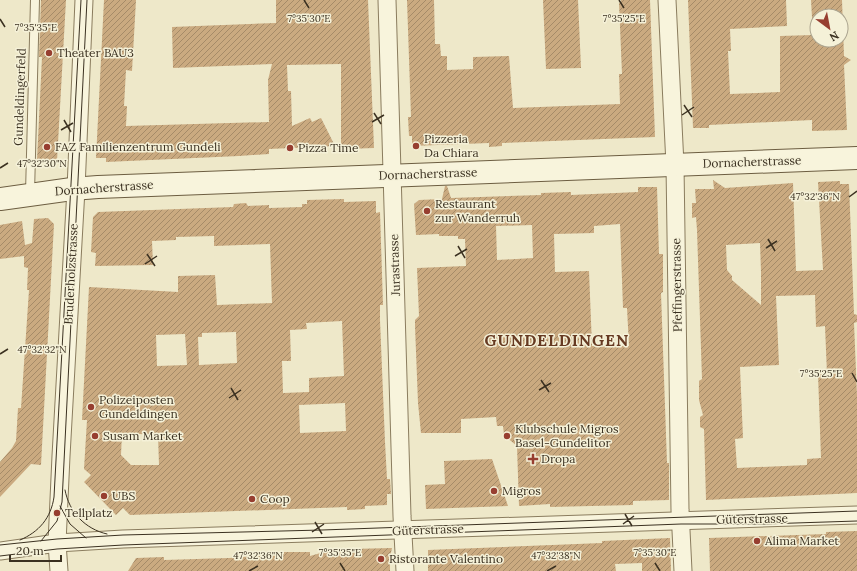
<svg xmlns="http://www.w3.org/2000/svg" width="857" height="571" font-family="Lora,serif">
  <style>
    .building { fill: url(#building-hatch); fill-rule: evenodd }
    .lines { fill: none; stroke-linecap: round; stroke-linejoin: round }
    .lane-casing { stroke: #8a7c5e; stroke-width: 10 }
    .street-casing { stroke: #8a7c5e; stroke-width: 19 }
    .secondary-casing { stroke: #6c5d41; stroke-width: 24 }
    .lane { stroke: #f8f4dc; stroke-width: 8 }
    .street { stroke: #f8f4dc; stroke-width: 17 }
    .secondary { stroke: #f8f4dc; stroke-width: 22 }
    .tram { stroke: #3b3121; stroke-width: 1 }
    .ticks { fill: none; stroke: #3b3121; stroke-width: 1.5 }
    .poi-dot { fill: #973e30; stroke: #f5f1d8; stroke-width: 1.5 }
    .labels { text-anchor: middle; stroke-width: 3; stroke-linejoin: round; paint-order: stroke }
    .poi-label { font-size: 12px; fill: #3b3121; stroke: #f5f1d8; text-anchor: start }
    .street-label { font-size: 12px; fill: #3b3121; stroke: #f5f1d8 }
    .district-label { font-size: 16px; font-weight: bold; letter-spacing: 1px; fill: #663a22; stroke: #f5f1d8 }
    .ticks-label { font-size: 10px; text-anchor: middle; fill: #3b3121; stroke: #f5f1d8; stroke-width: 3; stroke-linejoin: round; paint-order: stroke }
  </style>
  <defs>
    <pattern id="building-hatch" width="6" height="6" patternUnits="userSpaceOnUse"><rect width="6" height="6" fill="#caaa80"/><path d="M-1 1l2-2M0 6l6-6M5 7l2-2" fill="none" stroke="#a58b68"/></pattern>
  </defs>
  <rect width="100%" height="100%" fill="#eee8c9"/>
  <g class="building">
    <polygon points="41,0 66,0 57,161 37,160 42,57 39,57"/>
    <polygon points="104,0 136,0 132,71 126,70 124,106 127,106 126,126 269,122 268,80 272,64 173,68 172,27 276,23 276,0 368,0 374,148 347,149 341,144 341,64 287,65 288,91 291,91 292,126 310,118 312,122 321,118 335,146 269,149 269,154 239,156 106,162 106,158 96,158"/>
    <polygon points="407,0 434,0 435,44 440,44 441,56 447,56 447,70 473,69 473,57 509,56 513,108 620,104 619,74 622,74 619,3 621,3 621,0 650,0 655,137 502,143 502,146 489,147 489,143 412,146 412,136 409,136 408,117 411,117"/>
    <polygon points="543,0 578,0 581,68 546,69"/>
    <path d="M 688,0 L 786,0 L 787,26 L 730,29 L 731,51 L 728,51 L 730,94 L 780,92 L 780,36 L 813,35 L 811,0 L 842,0 L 844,56 L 851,60 L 844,65 L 847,130 L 812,131 L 812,120 L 709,125 L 709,128 L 693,128 ZM 817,16 L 841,16 L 841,40 L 817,40 Z"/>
    <path d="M 713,180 L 725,188 L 793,183 L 796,271 L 823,270 L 818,182 L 840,181 L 840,184 L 849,184 L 854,314 L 857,315 L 857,322 L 854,323 L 857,396 L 857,493 L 706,500 L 704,429 L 700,427 L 700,417 L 703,415 L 699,400 L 699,381 L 702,379 L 697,230 L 696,217 L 692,218 L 692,203 L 696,203 L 695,189 L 714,189 ZM 760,243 L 761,272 L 761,305 L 732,280 L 732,276 L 727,270 L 726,245 ZM 815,295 L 816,327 L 825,326 L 827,374 L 818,374 L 821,458 L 807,459 L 807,465 L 737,468 L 735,439 L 743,438 L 740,367 L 779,365 L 776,296 Z"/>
    <path d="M 445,186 L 447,186 L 451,198 L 541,195 L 541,193 L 571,192 L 571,195 L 638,192 L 638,187 L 657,187 L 659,254 L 663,254 L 663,292 L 661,293 L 667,463 L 669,463 L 669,500 L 633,501 L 633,505 L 550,507 L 550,504 L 519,506 L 517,446 L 504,435 L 503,426 L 497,426 L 496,417 L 461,419 L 461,433 L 421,433 L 418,403 L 415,326 L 415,320 L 419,316 L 417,268 L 466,266 L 465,239 L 458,239 L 458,236 L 439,236 L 439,234 L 416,235 L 414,204 L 419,200 L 442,199 ZM 620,224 L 623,308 L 627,308 L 629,346 L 592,346 L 589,271 L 555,272 L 554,234 L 594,233 L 594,226 ZM 532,225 L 533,258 L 497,260 L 496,226 Z"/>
    <path d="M 344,199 L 344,202 L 376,201 L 376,213 L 380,212 L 383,305 L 380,305 L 380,320 L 385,442 L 387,479 L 390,479 L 391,494 L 387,494 L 387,505 L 365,506 L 365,509 L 347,510 L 347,507 L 130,515 L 123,508 L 116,515 L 84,482 L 91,475 L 84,469 L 87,420 L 82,420 L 89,287 L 178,292 L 178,276 L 215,275 L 217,305 L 272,303 L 270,244 L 214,246 L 214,236 L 176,237 L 176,240 L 152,241 L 153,265 L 95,266 L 96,253 L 91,252 L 93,217 L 98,212 L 233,207 L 234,204 L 246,203 L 248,206 L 269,205 L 269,208 L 302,207 L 302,204 L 307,204 L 307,200 ZM 342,321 L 344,376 L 309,378 L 309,392 L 283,393 L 282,361 L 291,361 L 290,330 L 307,329 L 306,323 ZM 236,332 L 237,363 L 199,365 L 198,337 L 202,337 L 202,333 ZM 185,334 L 187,365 L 157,366 L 156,335 ZM 345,403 L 346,431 L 300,433 L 299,405 ZM 122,433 L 158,435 L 159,465 L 131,465 L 121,455 Z"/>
    <polygon points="48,218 54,224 41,465 31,464 0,497 0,462 12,448 16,441 18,408 21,408 29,290 27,290 28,268 24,267 24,256 0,259 0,225 22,221 25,245 32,243 34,219"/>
    <polygon points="492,459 508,506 426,509 425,485 445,484 444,461"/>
    <polygon points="857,531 857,571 710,571 709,538 826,534 826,532"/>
    <polygon points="670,538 671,571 642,571 642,563 615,564 616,571 428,571 428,550 602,543 602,541"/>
    <polygon points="392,548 390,557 390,571 128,571 136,558 164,557 164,564 164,560 229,558 284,554 284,552 310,552 310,556 331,550 336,552 351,549"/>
  </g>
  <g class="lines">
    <defs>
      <polyline id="lane" points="30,193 35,0"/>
      <g id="street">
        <polyline points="387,0 402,516 405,571"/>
        <polyline points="667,0 675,165 680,510 683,571"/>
        <polyline points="0,551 57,543 123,539 857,515"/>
        <polyline points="59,571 57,543 61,456 76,189 84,0"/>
      </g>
      <polyline id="secondary" points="0,199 72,189 98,187 857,158"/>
    </defs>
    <use href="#lane" class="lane-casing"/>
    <use href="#street" class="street-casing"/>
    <use href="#secondary" class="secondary-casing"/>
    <use href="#lane" class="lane"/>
    <use href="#street" class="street"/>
    <use href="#secondary" class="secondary"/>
    <g class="tram">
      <path d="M 65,490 C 69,512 85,529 107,534"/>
      <polyline points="60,506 70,524 86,538"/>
      <path d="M 20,540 C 39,532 51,518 54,497 L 81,0"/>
      <polyline points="41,541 57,521 62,502 87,0"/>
      <polyline points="0,545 57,539 123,535 322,530 857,511"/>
      <polyline points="0,556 57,549 123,545 681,524 764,524 857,521"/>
    </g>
  </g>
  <path class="ticks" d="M 304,0 L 309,8M 619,0 L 624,8M 0,19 L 5,27M 684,105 L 692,117M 374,113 L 381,124M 682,115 L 694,107M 64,120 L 71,132M 372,122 L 384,115M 61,130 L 73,123M 0,168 L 8,163M 849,197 L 857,191M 768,239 L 775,251M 458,246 L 465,258M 766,248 L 777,241M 147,254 L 155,266M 455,256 L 467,249M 145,264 L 157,256M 0,354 L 8,349M 852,373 L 857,382M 541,380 L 549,392M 231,388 L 238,400M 539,390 L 551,383M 229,398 L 241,390M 625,514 L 632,526M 315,522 L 322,534M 623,524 L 634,516M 312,532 L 324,524M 340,563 L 345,571M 655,563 L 660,571M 249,571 L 258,566M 547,571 L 556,566"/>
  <g class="poi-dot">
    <circle cx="49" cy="53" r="4"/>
    <circle cx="416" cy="146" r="4"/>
    <circle cx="47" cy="147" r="4"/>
    <circle cx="290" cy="148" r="4"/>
    <circle cx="427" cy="211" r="4"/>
    <circle cx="91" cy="407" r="4"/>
    <circle cx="95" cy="436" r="4"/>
    <circle cx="507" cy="436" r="4"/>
    <path d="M531 453h4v4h4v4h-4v4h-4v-4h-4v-4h4z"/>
    <circle cx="494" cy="491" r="4"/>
    <circle cx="104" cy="496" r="4"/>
    <circle cx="252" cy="499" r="4"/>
    <circle cx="57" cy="513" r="4"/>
    <circle cx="757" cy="541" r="4"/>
    <circle cx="381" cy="559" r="4"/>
  </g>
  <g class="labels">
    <g class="poi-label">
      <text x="57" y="57">Theater BAU3</text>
      <text x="424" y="143">Pizzeria<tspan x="424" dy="14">Da Chiara</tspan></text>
      <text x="55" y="151">FAZ Familienzentrum Gundeli</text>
      <text x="298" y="152">Pizza Time</text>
      <text x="435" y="208">Restaurant<tspan x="435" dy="14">zur Wanderruh</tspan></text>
      <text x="99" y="404">Polizeiposten<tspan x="99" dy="14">Gundeldingen</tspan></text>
      <text x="515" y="433">Klubschule Migros<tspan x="515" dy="14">Basel-Gundelitor</tspan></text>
      <text x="103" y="440">Susam Market</text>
      <text x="541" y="463">Dropa</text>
      <text x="502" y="495">Migros</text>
      <text x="112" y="500">UBS</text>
      <text x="260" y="503">Coop</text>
      <text x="65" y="517">Tellplatz</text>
      <text x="765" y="545">Alima Market</text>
      <text x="389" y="563">Ristorante Valentino</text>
    </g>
    <g class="street-label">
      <text transform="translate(20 97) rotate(-88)" y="4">Gundeldingerfeld</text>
      <text transform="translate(752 162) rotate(-2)" y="4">Dornacherstrasse</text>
      <text transform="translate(428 174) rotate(-2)" y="4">Dornacherstrasse</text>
      <text transform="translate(104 188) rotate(-4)" y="4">Dornacherstrasse</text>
      <text transform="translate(395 265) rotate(-92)" y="4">Jurastrasse</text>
      <text transform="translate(71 274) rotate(-87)" y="4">Bruderholzstrasse</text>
      <text transform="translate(677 285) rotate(-91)" y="4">Pfeffingerstrasse</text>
      <text transform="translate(752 519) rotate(-1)" y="4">Güterstrasse</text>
      <text transform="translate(428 530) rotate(-2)" y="4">Güterstrasse</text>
    </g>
    <g class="district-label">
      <text x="557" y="346">GUNDELDINGEN</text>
    </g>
  </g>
  <g class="ticks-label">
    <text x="309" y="22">7°35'30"E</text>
    <text x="624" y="22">7°35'25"E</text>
    <text x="36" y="31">7°35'35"E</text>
    <text x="42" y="167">47°32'30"N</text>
    <text x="815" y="200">47°32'36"N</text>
    <text x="42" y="353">47°32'32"N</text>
    <text x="821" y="377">7°35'25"E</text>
    <text x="340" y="556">7°35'35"E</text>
    <text x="655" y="556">7°35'30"E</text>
    <text x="258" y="559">47°32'36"N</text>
    <text x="556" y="559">47°32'38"N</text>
  </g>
  <g transform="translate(829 28) rotate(148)"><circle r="19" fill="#f5f1d8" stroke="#aba48f"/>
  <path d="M0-3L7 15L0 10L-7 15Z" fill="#973e30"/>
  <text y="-6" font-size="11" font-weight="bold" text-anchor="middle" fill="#3b3121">N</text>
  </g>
  <path d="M10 555v6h51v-6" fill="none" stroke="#3b3121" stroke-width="2"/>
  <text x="16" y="555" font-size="12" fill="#3b3121" stroke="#f5f1d8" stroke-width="3" paint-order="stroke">20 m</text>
</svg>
